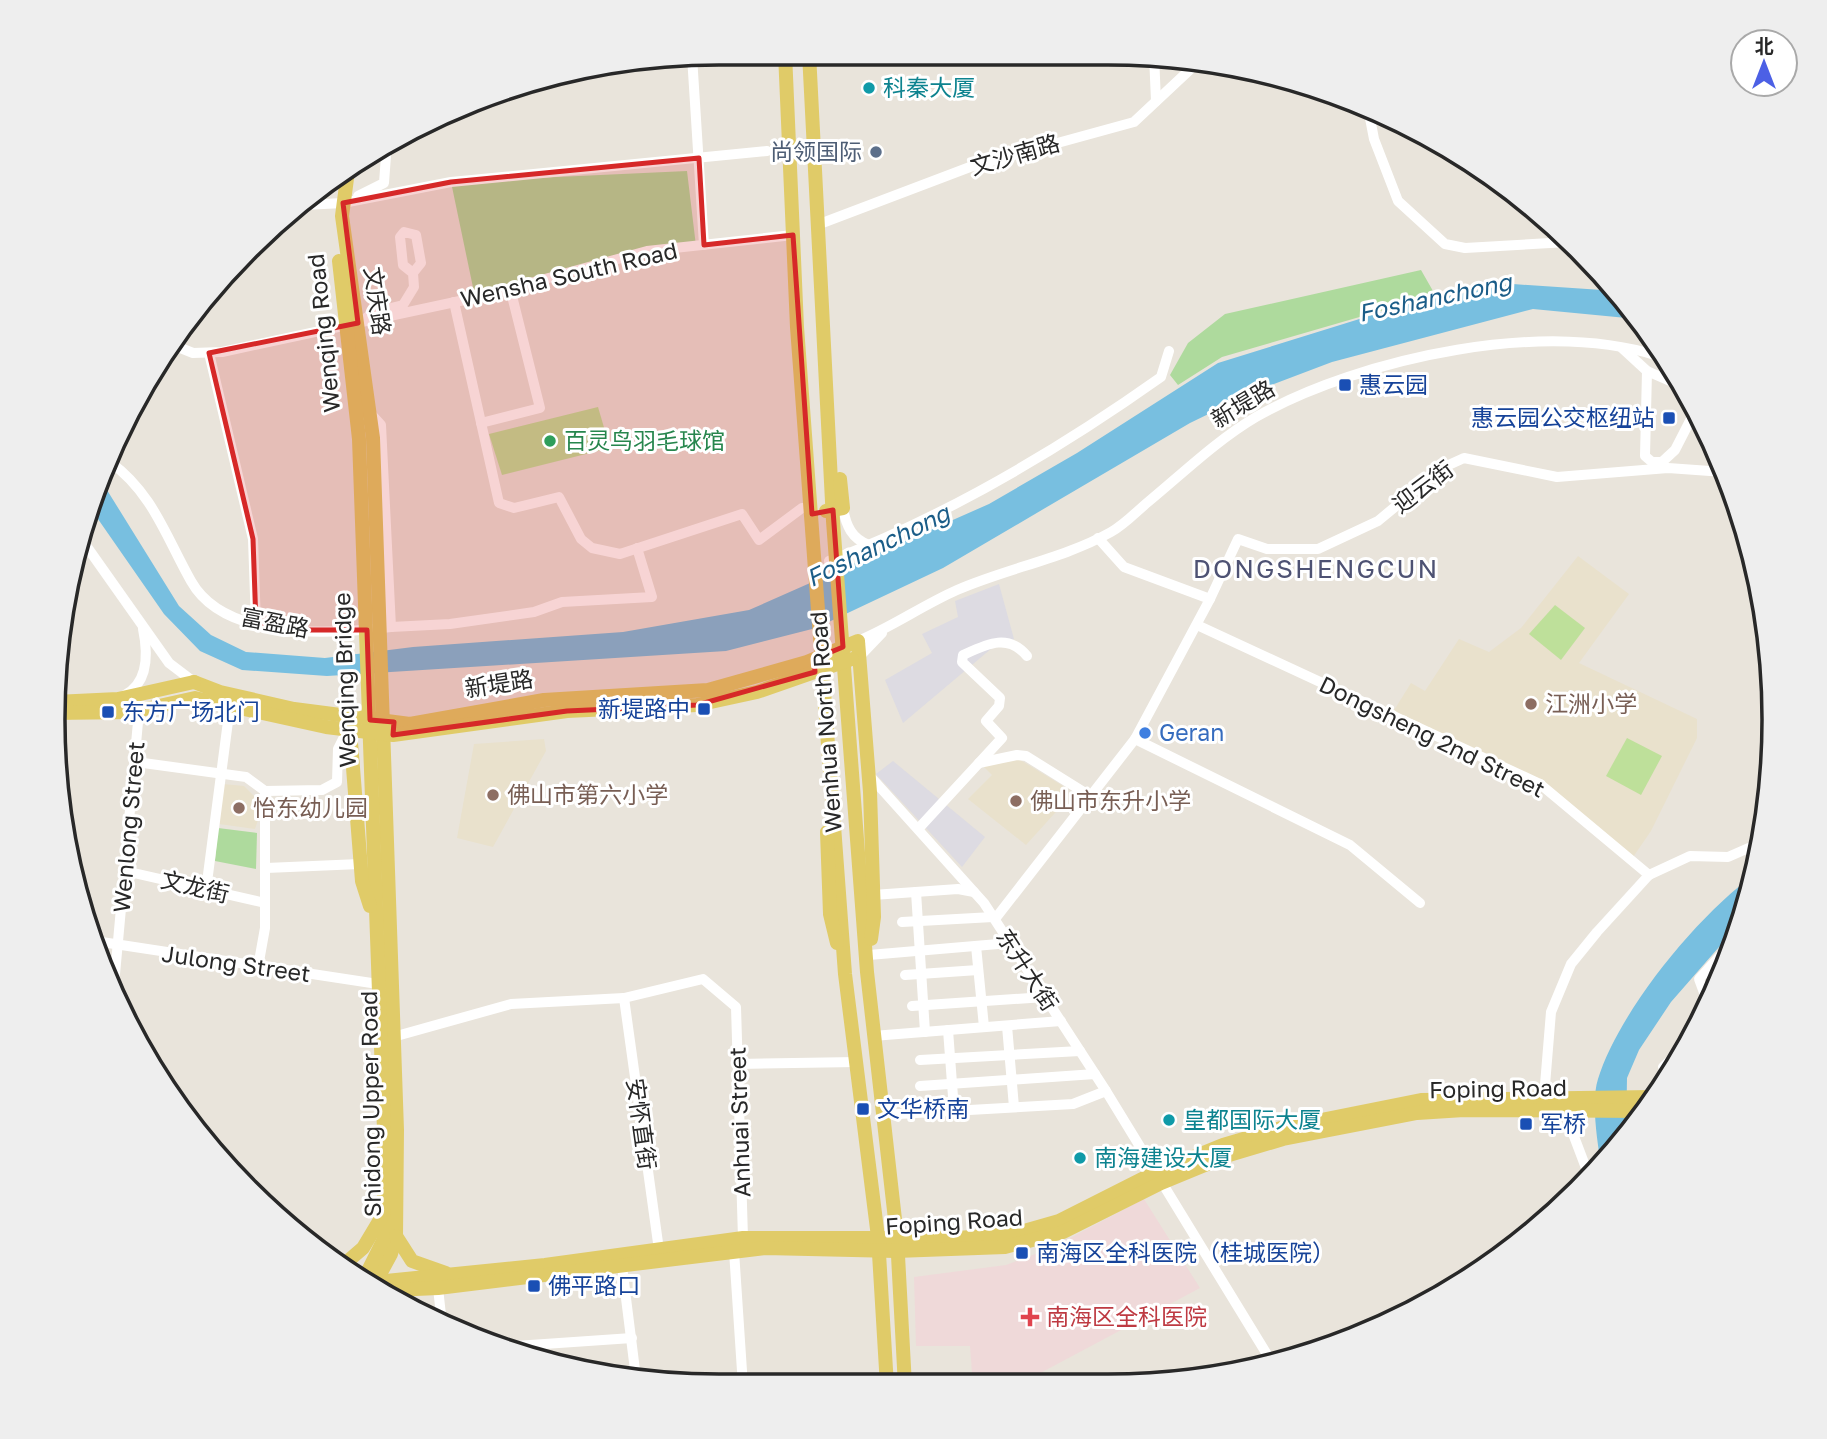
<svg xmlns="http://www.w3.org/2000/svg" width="1827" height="1439" font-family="'Golos Text','Noto Sans SC',sans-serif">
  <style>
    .industrial { fill: #dddbe2 }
    .education { fill: #e9e1cc }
    .medical { fill: #efd9d9 }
    .green { fill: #aeda9d }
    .pitch { fill: #bee09a }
    .water { fill: #78bfe0 }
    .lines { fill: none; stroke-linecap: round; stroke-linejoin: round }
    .minor { stroke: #fff; stroke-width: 10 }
    .major { stroke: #e0cb68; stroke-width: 14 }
    .marked { fill: #d62828; fill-opacity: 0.2; stroke: #d62828; stroke-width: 5; stroke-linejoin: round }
    .culture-dot { fill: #0f9aa8; stroke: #fff; stroke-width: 2.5 }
    .service-dot { fill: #5c6f8a; stroke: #fff; stroke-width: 2.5 }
    .transit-dot { fill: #1a4fb4; stroke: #fff; stroke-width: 2.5 }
    .leisure-dot { fill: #2e9e5b; stroke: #fff; stroke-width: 2.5 }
    .education-dot { fill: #8d6e63; stroke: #fff; stroke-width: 2.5 }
    .shop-dot { fill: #3f7fe0; stroke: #fff; stroke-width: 2.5 }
    .health-dot { fill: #e0444e; stroke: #fff; stroke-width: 2.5 }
    .labels { text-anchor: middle; stroke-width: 6; stroke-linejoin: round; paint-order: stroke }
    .culture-label { font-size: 23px; fill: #0d838f; stroke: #fff; text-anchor: start }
    .service-label { font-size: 23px; fill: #4e5e75; stroke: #fff; text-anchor: end }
    .street-label { font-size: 23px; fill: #282828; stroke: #fff }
    .transit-label { font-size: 23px; fill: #164399; stroke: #fff; text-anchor: start }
    .leisure-label { font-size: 23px; fill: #27864d; stroke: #fff; text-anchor: start }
    .education-label { font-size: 23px; fill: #785e54; stroke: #fff; text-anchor: start }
    .shop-label { font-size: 23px; fill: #366cbe; stroke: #fff; text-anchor: start }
    .health-label { font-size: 23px; fill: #be3a42; stroke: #fff; text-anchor: start }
    .water-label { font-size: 24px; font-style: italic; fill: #1b5d88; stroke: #fff }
    .quarter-label { font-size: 26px; letter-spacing: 2px; fill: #4e5273; stroke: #fff }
    .rim { fill: none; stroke: #282828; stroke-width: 3.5 }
  </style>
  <rect width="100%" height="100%" fill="#e9e4db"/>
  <g class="industrial">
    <polygon points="999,584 1014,639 992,648 903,723 885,680 932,653 922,634 958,617 955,601"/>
    <polygon points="893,761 985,837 962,867 876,774"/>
  </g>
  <g class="education">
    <polygon points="1578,556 1629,594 1579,663 1697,719 1697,738 1651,831 1631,860 1540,784 1391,715 1411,683 1425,691 1459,639 1489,652 1521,628"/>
    <polygon points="544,739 546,751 493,847 457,838 474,744"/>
    <polygon points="1017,758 1063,786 1057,797 1064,803 1026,845 968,799 992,775 982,765"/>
    <polygon points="223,784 244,786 256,798 259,817 255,829 219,824"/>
  </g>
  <polygon class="medical" points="1144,1199 1200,1288 1031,1378 1008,1386 973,1386 970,1346 916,1346 914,1277 1006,1265 1051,1248"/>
  <g class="green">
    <polygon points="687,171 696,246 647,251 475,297 451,182"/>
    <polygon points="1421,270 1433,291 1425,298 1222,357 1178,385 1170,375 1188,343 1225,314"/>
    <polygon points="218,828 257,833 256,869 215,861"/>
  </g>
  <g class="pitch">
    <polygon points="598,407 610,448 502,475 489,434"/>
    <polygon points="1555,605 1585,628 1561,660 1529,634"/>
    <polygon points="1627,738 1662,756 1641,795 1606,776"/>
  </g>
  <g class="water">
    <polygon points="1513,284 1617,291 1637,319 1533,309 1332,362 1258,390 1190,423 943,568 816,628 726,651 327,676 242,670 200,651 164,614 91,509 102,482 179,606 211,635 246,652 325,658 413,647 623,632 749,610 989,504 1077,453 1218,363 1411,303"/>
    <path d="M 1755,874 L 1740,923 L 1671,1002 L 1639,1050 L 1627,1078 L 1626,1137 L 1601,1164 C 1597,1141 1591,1100 1598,1079 C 1619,1011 1698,915 1755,874 Z"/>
  </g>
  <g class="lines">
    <g class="minor">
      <polyline points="1154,55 1156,101"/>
      <polyline points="692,56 704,245"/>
      <polyline points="1369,113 1374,139 1398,201 1445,244 1465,248 1568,242"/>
      <polyline points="358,196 384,183 387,142"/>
      <polyline points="304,205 343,203 451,182 767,151"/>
      <polyline points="817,225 970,167 1134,122 1197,63"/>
      <polyline points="454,302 499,503 514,508 559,497 581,539 592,548 620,554 742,514 759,540 802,508"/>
      <polyline points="366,318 375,312 403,305 414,287 413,273 421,263 416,235 404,232 400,237 403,265 413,273"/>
      <polyline points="173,345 193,353 222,352 483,296 647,251 793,235"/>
      <polyline points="1622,348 1647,371 1686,388"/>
      <polyline points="209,353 253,539 256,624"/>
      <polyline points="1647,371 1645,456 1652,462 1662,462 1675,450 1696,409"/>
      <polyline points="481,423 540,408 510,288"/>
      <path d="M 110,462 C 153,493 166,537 191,581 C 225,642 333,634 391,627 L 381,425 L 370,413"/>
      <path d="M 843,508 C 846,526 852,539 869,545"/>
      <polyline points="80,537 169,663 194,682"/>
      <path d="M 829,561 C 947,516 1058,450 1161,377 L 1169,351"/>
      <polyline points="1210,599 1238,539 1267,549 1318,549 1378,521 1442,468 1464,458 1557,477 1668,468 1724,472"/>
      <polyline points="1197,625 1540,784 1649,875"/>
      <polyline points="391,627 450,624 534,612 562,602 652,597 637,548"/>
      <path d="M 858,641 C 892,627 923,605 957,590 C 1007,568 1063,559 1111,532 C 1124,525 1136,512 1148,502 C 1182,474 1217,440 1256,417 C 1359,358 1553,316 1666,359"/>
      <polyline points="860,656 882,633"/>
      <path d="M 125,695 C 149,682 148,653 143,629"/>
      <polyline points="1135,739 1350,845 1420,903"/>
      <polyline points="136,762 246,777 265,791 265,928 258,967"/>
      <polyline points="979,763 1017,755 1026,756 1090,796"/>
      <polyline points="869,775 984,903 1106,1091 1271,1361"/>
      <polyline points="265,791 322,790 337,782 338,749 349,727"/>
      <path d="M 919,828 L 1002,738 L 986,721 L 999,706 L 1000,698 L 962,662 L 963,655 C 987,644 1008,633 1027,656"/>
      <polyline points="266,868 360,864"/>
      <polyline points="125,871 265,903"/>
      <polyline points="206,890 230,706"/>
      <polyline points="916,892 925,1032"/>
      <polyline points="873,895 958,889 974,892"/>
      <polyline points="995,919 1135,739 1210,599 1124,567 1098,538"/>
      <polyline points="902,922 993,917"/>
      <polyline points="95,941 378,984"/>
      <polyline points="976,946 984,1027"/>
      <polyline points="869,955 1010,943"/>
      <polyline points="905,975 978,970"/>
      <polyline points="114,985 139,711"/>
      <polyline points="624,998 659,1250"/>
      <polyline points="912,1006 1045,997"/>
      <polyline points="1709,1006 1699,979 1734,940"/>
      <polyline points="1007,1026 1014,1107"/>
      <polyline points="948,1030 954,1110"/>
      <polyline points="873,1036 1061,1021"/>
      <polyline points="393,1037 511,1004 624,998 703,979 736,1007 743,1238"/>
      <polyline points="920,1060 1080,1051"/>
      <polyline points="738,1064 857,1062"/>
      <polyline points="1669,1074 1663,1067 1689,1042"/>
      <polyline points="920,1086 1095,1074"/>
      <polyline points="1544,1097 1551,1012 1571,964 1597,932 1649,875 1690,856 1728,857 1760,843"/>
      <polyline points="1564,1110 1589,1176"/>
      <polyline points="881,1115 1073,1104 1106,1091"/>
      <polyline points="734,1251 743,1386"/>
      <polyline points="622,1266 636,1378"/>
      <polyline points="438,1288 442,1324"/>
      <polyline points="500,1347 632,1338"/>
    </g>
    <g class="major">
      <polyline points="785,53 797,327 845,974 878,1237 887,1386"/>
      <polyline points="809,53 833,521 867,972 897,1237 905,1386"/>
      <polyline points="348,171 342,216 373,438 397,1130 396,1236 391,1254 373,1287"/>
      <polyline points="339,261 359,439 384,1130 384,1239 363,1281"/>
      <polyline points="826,511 843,508 840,479"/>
      <polyline points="194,682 220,692 294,709 410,724 544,700 708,690 807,662 858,641 870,792 874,917 871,939"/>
      <polyline points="55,702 118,699 194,682"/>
      <polyline points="53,713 132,712 195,698 326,727 393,735 567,711 697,705 757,692 852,659"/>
      <polyline points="350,730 362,881 370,906"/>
      <polyline points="827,832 830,914 837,943"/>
      <polyline points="396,1236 412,1261 446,1273"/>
      <polyline points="341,1267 363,1248 384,1213"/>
      <polyline points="366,1283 545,1265 743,1238 957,1238 1013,1234 1059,1221 1154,1173 1223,1145 1281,1128 1421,1100 1654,1097"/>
      <polyline points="393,1290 438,1288 765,1248 896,1251 1005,1247 1063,1232 1161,1183 1229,1155 1283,1139 1417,1113 1464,1110 1646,1111"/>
    </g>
  </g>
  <path class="marked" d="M 699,158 L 704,245 L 793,235 L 812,514 L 833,510 L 843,647 L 814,659 L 815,672 L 697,705 L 567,711 L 393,735 L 394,722 L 370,720 L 367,630 L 288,630 L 256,624 L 253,539 L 209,353 L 358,323 L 343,203 L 451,182 Z"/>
  <g class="culture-dot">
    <circle cx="869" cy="88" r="7"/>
    <circle cx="1169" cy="1120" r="7"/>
    <circle cx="1080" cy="1158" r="7"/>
  </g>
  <circle class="service-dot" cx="876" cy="152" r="7"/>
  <g class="transit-dot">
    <rect x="1338" y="378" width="14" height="14" rx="3.5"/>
    <rect x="1662" y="411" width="14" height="14" rx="3.5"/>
    <rect x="697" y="702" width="14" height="14" rx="3.5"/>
    <rect x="101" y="705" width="14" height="14" rx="3.5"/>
    <rect x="856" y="1102" width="14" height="14" rx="3.5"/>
    <rect x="1519" y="1117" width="14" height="14" rx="3.5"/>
    <rect x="1015" y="1246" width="14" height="14" rx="3.5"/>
    <rect x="527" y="1279" width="14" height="14" rx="3.5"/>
  </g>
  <circle class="leisure-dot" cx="550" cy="441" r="7"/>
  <g class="education-dot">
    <circle cx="1531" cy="704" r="7"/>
    <circle cx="493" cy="795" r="7"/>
    <circle cx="1016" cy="801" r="7"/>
    <circle cx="239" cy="808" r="7"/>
  </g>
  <circle class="shop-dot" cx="1145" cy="733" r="7"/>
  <path class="health-dot" d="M1026.5 1306.5h7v7h7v7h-7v7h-7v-7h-7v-7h7z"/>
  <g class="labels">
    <g class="culture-label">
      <text x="883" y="96">科秦大厦</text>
      <text x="1183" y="1128">皇都国际大厦</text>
      <text x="1094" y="1166">南海建设大厦</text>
    </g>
    <g class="service-label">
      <text x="862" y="160">尚领国际</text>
    </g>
    <g class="street-label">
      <text transform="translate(1015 155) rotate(-16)" y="8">文沙南路</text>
      <text transform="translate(569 275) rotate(-13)" y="8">Wensha South Road</text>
      <text transform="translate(377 301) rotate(82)" y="8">文庆路</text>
      <text transform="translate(324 333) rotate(-96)" y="8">Wenqing Road</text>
      <text transform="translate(1243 404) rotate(-31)" y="8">新堤路</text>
      <text transform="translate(1423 487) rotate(-37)" y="8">迎云街</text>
      <text transform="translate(275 623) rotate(11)" y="8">富盈路</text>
      <text transform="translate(345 680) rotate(-92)" y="8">Wenqing Bridge</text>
      <text transform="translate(499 684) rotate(-9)" y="8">新堤路</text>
      <text transform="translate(826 722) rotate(-94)" y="8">Wenhua North Road</text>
      <text transform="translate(1432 737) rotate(26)" y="8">Dongsheng 2nd Street</text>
      <text transform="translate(129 827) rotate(-85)" y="8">Wenlong Street</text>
      <text transform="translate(195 887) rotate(13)" y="8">文龙街</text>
      <text transform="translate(236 964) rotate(8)" y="8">Julong Street</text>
      <text transform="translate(1027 970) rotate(57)" y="8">东升大街</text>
      <text transform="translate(1498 1089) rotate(-1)" y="8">Foping Road</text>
      <text transform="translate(371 1104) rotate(-91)" y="8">Shidong Upper Road</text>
      <text transform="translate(740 1122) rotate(-92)" y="8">Anhuai Street</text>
      <text transform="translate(641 1124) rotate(82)" y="8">安怀直街</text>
      <text transform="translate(954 1222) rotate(-4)" y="8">Foping Road</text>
    </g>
    <g class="transit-label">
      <text x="1359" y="393">惠云园</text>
      <text x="1655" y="426" text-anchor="end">惠云园公交枢纽站</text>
      <text x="690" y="717" text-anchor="end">新堤路中</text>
      <text x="122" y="720">东方广场北门</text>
      <text x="877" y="1117">文华桥南</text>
      <text x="1540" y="1132">军桥</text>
      <text x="1036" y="1261">南海区全科医院（桂城医院）</text>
      <text x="548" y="1294">佛平路口</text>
    </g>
    <g class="leisure-label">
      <text x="564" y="449">百灵鸟羽毛球馆</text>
    </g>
    <g class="education-label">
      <text x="1545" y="712">江洲小学</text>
      <text x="507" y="803">佛山市第六小学</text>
      <text x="1030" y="809">佛山市东升小学</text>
      <text x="253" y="816">怡东幼儿园</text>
    </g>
    <g class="shop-label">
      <text x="1159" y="741">Geran</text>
    </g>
    <g class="health-label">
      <text x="1046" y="1325">南海区全科医院</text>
    </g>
    <g class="water-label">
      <text transform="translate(1435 298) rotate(-12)" y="8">Foshanchong</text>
      <text transform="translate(878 546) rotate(-26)" y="8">Foshanchong</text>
    </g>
    <g class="quarter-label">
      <text x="1316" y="578">DONGSHENGCUN</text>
    </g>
  </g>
  <path d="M0 0H1827V1439H0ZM719 65H1108A654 654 0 0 1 1762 719V720A654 654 0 0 1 1108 1374H719A654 654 0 0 1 65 720V719A654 654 0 0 1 719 65Z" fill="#eee" fill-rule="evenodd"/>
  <path class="rim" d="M719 65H1108A654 654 0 0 1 1762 719V720A654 654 0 0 1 1108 1374H719A654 654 0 0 1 65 720V719A654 654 0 0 1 719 65Z"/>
  <g transform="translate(1764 63)"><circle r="33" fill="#ffffff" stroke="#a9a9a9" stroke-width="2"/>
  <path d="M0-5L12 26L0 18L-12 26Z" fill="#4c60e5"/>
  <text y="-10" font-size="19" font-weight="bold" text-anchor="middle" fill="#282828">北</text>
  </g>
</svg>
